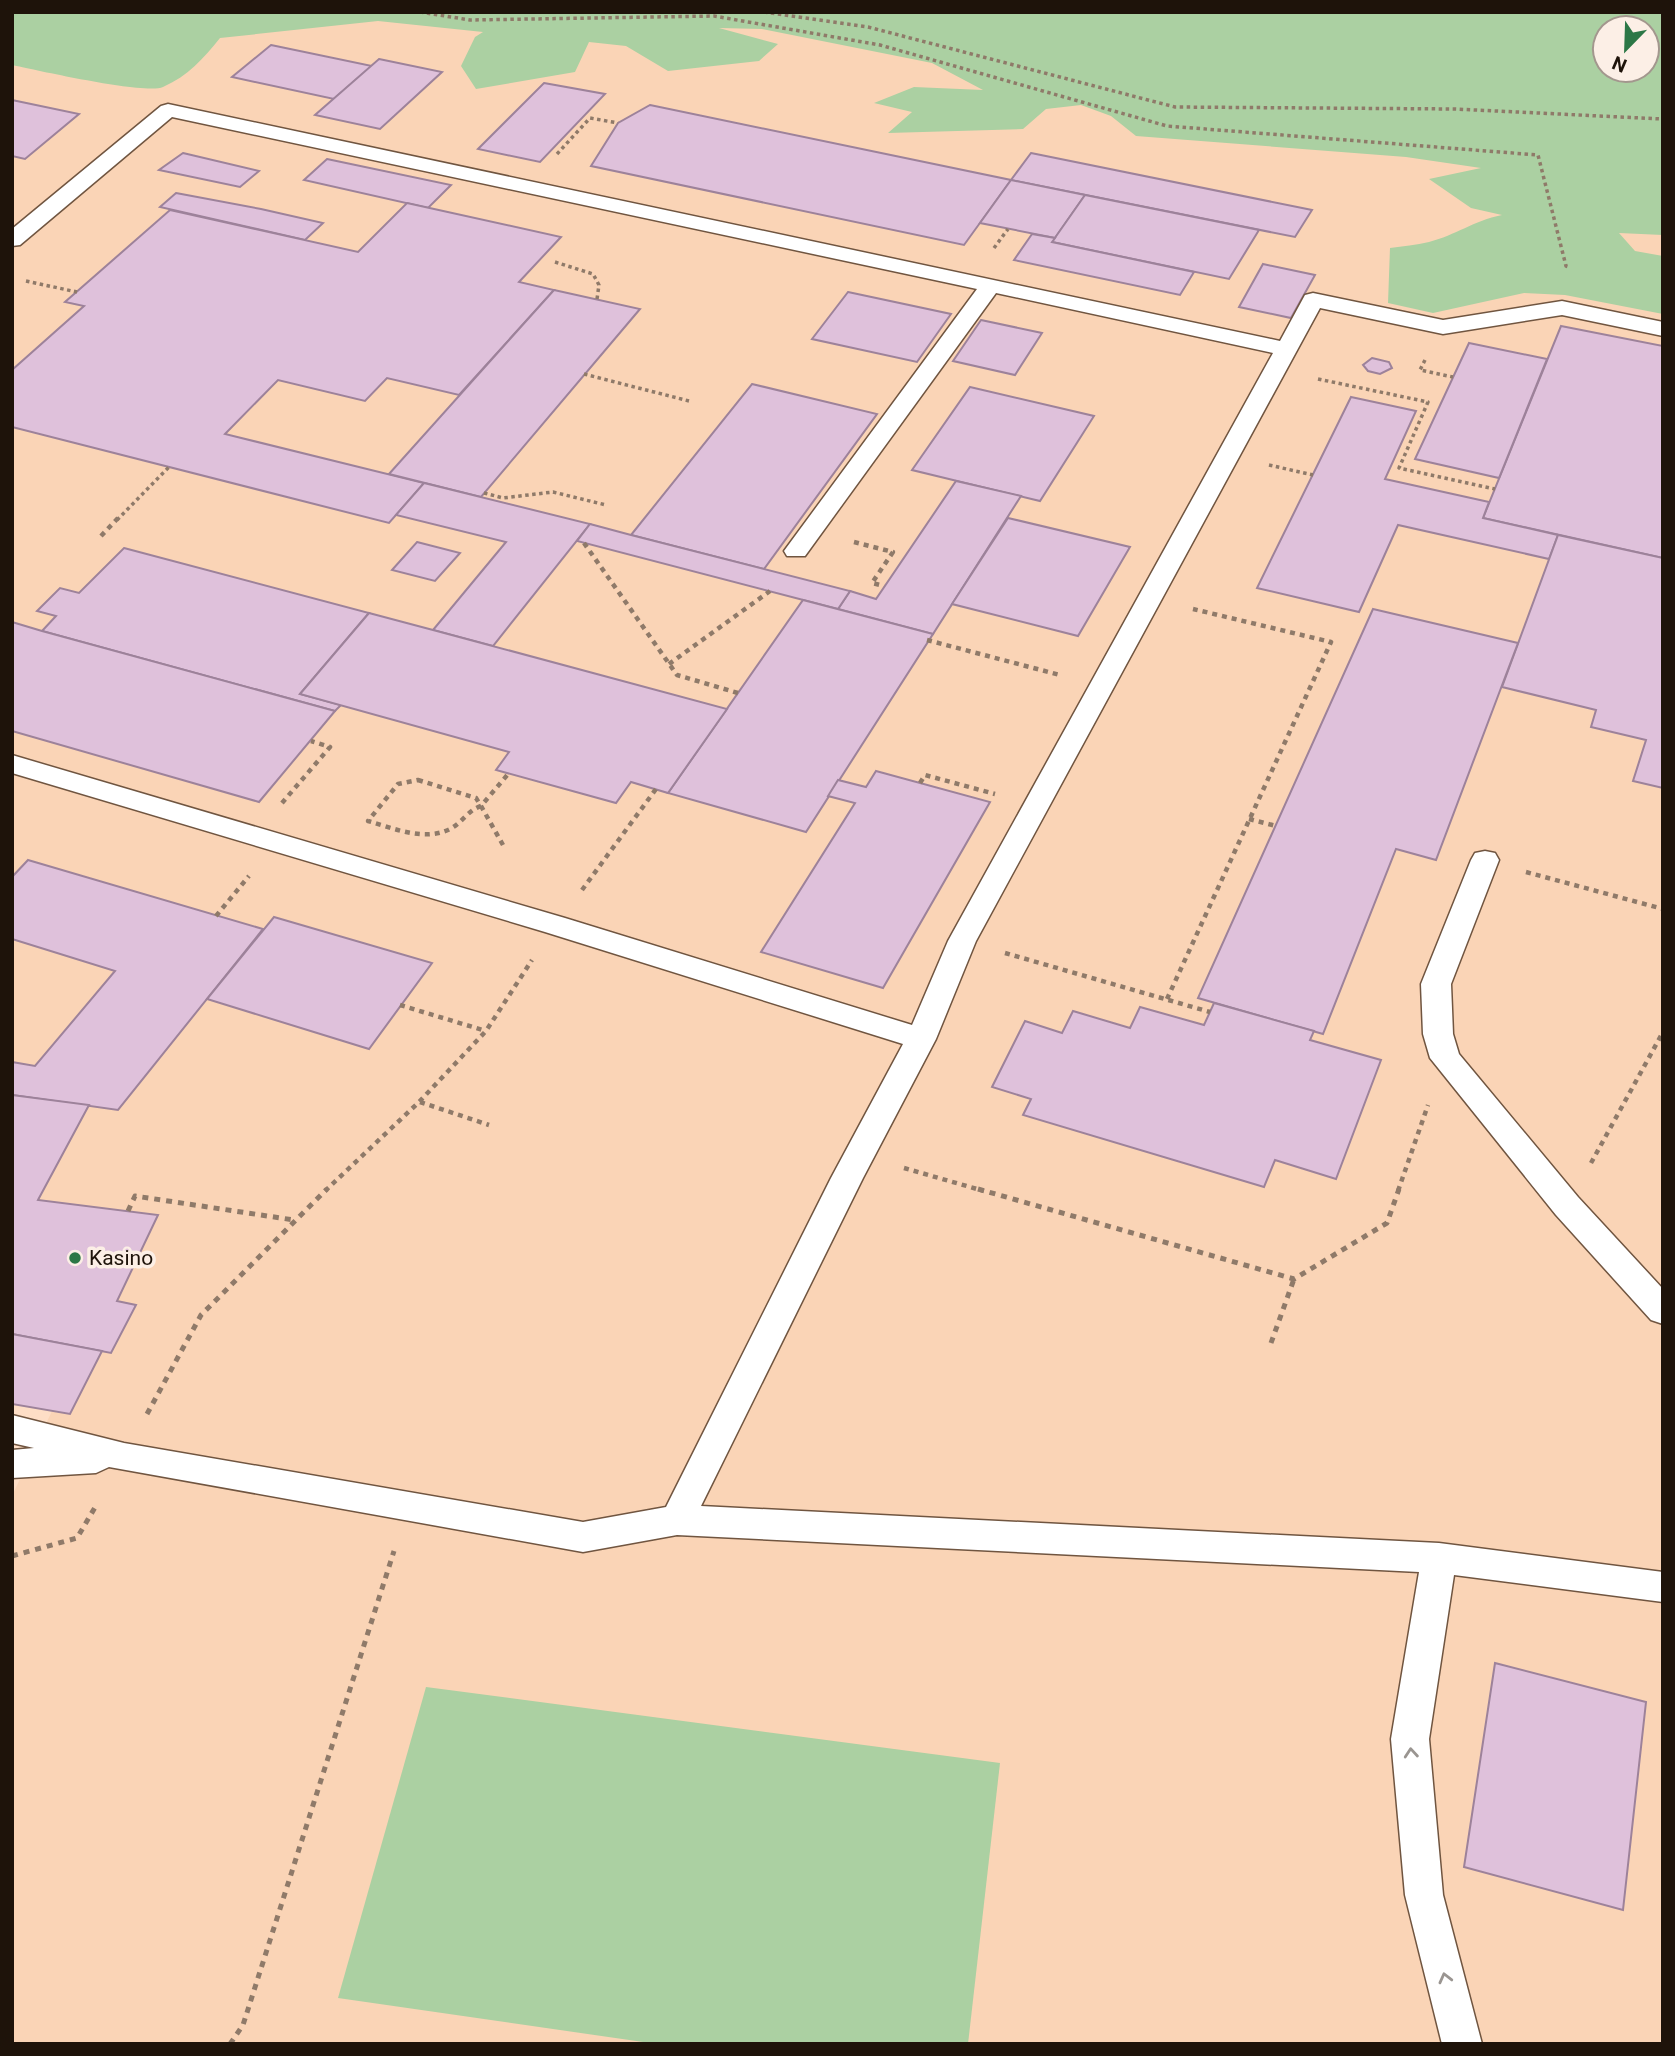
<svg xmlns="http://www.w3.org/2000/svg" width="1675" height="2056" font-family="Roboto,sans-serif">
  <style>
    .built { fill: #fad4b6 }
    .green { fill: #abd0a2; fill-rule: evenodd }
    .building { fill: #dfc1db; stroke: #9d829a; stroke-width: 2 }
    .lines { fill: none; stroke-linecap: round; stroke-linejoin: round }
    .service-casing { stroke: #705540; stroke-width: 3 }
    .path-far2 { stroke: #8f7a69; stroke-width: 3.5; stroke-dasharray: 3.5 3.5; stroke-linecap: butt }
    .path-far1 { stroke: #8f7a69; stroke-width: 4.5; stroke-dasharray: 5 5; stroke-linecap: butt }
    .path { stroke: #8f7a69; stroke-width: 5; stroke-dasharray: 6 6; stroke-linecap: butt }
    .service { fill: #fff; fill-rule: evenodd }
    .oneway { stroke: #9a9591 }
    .poi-dot { fill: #2c7746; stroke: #fcefe6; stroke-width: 2.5 }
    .labels { text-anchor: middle; stroke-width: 7; stroke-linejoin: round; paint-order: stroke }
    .poi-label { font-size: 21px; fill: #1e130a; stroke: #fcefe6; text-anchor: start }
  </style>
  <rect width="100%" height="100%" fill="#fedec6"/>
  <polygon class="built" points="12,12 712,13 1663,158 1663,2044 12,2044 12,1496 52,1411 12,1404"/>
  <g class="green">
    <path d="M 12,12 L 1663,12 L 1663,235 L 1619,233 L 1635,251 L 1663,256 L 1663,314 L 1565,295 L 1524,293 L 1433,313 L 1388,303 L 1390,248 C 1403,246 1416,245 1429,242 C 1456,235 1473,221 1502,215 L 1471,208 L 1429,179 L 1481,168 L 1406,157 L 1136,136 L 1111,116 L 1081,105 L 1046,109 L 1023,129 L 888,133 L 912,112 L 874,103 L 914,87 L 983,90 L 932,63 L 762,29 L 719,28 L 778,44 L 759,61 L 668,71 L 626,46 L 589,42 L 575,72 L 476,89 L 461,66 L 475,37 L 483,32 L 378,21 L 220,38 C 203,59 188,76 163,87 C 146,95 36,70 12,65 ZM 1647,28 L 1647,70 L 1605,70 L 1605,28 Z"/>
    <polygon points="426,1687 1000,1763 968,2044 657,2044 338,1998"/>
  </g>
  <g class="building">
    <polygon points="271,45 372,66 334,99 232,77"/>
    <polygon points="379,59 442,72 380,129 315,115"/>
    <polygon points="544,83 605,94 540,162 478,149"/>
    <polygon points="12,100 79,114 25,159 12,156"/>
    <polygon points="650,105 1011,180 964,245 591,166 618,123"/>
    <polygon points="183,153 259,171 240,187 159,170"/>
    <polygon points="1031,153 1312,210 1295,237 1011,180"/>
    <polygon points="327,159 451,185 428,208 304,180"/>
    <polygon points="1011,180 1085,195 1055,238 980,223"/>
    <polygon points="176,193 261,209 323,223 305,240 160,207"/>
    <polygon points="1085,195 1259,230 1229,279 1052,242"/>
    <polygon points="407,203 561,237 519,282 554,290 459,395 387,378 365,401 278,380 225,434 424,483 389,523 12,427 12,370 84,306 65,302 170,210 358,252"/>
    <polygon points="1032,234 1055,238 1052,242 1194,272 1180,295 1014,260"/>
    <polygon points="1263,264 1315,275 1291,318 1239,307"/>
    <polygon points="554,290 640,309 481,497 389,474"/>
    <polygon points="848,292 951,314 917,362 812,339"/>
    <polygon points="981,320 1042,333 1015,375 953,361"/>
    <polygon points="1561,326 1663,346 1663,558 1483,518"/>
    <polygon points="1469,343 1547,359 1499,478 1415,459"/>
    <polygon points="1372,358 1389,362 1392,368 1380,374 1368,371 1363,365"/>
    <polygon points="752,384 877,414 764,569 631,535"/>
    <polygon points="970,387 1094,416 1040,501 912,470"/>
    <polygon points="1351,397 1416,411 1385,479 1489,502 1483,518 1558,535 1549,559 1398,525 1359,612 1257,588"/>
    <polygon points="956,481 1021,496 933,634 838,609 850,591 876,599"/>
    <polygon points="424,483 590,524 493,646 433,630 506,542 396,515"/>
    <polygon points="1008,518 1130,547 1078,636 952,604"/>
    <polygon points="590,524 631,535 850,591 838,609 577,541"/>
    <polygon points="1558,535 1663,558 1663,788 1633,781 1646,740 1591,727 1596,710 1502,687"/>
    <polygon points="417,542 460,553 435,581 392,570"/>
    <polygon points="124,548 369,613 300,694 341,705 335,711 42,631 56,616 37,611 60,588 79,593"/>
    <polygon points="803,600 933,634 806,832 668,793"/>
    <polygon points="1373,609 1518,643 1436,860 1396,849 1323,1034 1198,998"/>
    <polygon points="369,613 433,630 727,709 668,793 631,782 616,803 496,770 509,752 300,694"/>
    <polygon points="12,622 42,631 335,711 259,802 12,731"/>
    <polygon points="876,771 990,802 883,988 761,952 855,803 828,796 838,780 866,787"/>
    <polygon points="28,860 263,929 118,1110 12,1095 12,1062 35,1066 115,971 12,939 12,877"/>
    <polygon points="274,917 432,963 369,1049 207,999"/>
    <polygon points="1214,1003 1314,1031 1310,1040 1381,1060 1336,1179 1275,1160 1264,1187 1023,1115 1031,1099 992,1087 1025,1021 1062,1033 1073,1011 1130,1028 1140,1007 1204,1025"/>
    <polygon points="12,1095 89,1105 38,1200 158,1215 117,1301 136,1305 111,1353 12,1334"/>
    <polygon points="12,1334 102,1351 70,1414 12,1404"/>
    <polygon points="1495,1663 1646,1702 1623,1910 1464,1867"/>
  </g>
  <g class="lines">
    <defs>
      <g id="service">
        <polygon points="168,104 1280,341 1305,295 1313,293 1443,320 1562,301 1663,322 1663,336 1562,315 1443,334 1320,308 976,941 936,1039 863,1178 701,1506 1439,1543 1663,1572 1663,1602 1454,1575 1429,1739 1443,1895 1482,2044 1442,2044 1405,1895 1391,1739 1419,1572 677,1535 583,1552 109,1467 96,1473 12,1478 12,1450 34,1448 12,1443 12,1415 124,1443 583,1522 666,1507 831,1178 903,1044 545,932 12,773 12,755 565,918 912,1025 948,941 1273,353 996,293 805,556 787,556 784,551 977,289 172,117 20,245 12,246 12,229 161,106"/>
        <polygon points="1485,851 1495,853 1499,860 1451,984 1453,1034 1459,1054 1578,1197 1663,1289 1663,1324 1651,1320 1556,1215 1430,1058 1423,1034 1421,984 1471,860 1475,853"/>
      </g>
    </defs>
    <use href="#service" class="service-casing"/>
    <g class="path-far2">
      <polyline points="420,12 470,20 714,16 880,45 1167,126 1538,155 1566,266 1569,267"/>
      <polyline points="764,12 868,27 1175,107 1454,109 1663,119"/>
      <polyline points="557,154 590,118 618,123"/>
      <polyline points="994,248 1008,229"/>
      <polyline points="555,262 593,274 599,285 597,299"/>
      <polyline points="26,281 77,292"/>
      <polyline points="1425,360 1420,370 1453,377"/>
      <polyline points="584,374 689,401"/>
      <polyline points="1318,379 1428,402 1399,468 1495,489"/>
      <polyline points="1269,465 1313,475"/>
      <polyline points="484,493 503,498 553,492 606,505"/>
      <polyline points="117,520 169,467"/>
    </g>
    <g class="path-far1">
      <polyline points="101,536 118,518"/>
      <polyline points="854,542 893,552 872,583 884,586"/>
      <polyline points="584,543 677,675 738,693"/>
      <polyline points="927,640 1060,675"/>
      <polyline points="669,664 770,591"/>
      <path d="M 418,780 L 476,798 L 481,806 C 468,810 462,823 450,829 C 424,842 393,828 368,821 L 398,784 Z"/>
      <polyline points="920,783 925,775 995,794"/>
      <polyline points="282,803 330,747 311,741"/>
      <polyline points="1249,819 1276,826"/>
      <polyline points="503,845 481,806 509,773"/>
      <polyline points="1526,872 1663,909"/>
      <polyline points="582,890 656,789"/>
      <polyline points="216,916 249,876"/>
      <polyline points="1005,953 1210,1012"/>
      <polyline points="1167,999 1331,642 1193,609"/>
      <polyline points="400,1005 486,1031"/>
      <polyline points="420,1102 489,1125"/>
      <polyline points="1591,1163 1663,1032"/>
      <polyline points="904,1168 984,1191"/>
      <polyline points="325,1191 419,1102 486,1031 532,960"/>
      <polyline points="1398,1191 1428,1105"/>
    </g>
    <g class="path">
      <polyline points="978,1189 1294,1279 1387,1223 1399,1189"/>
      <polyline points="128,1211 135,1196 294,1220"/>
      <polyline points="1271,1343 1294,1279"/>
      <polyline points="147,1414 201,1315 327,1189"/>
      <polyline points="12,1556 77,1538 97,1504"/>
      <polyline points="230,2044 243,2025 394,1551"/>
    </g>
    <use href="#service" class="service"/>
  </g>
  <defs><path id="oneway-chevron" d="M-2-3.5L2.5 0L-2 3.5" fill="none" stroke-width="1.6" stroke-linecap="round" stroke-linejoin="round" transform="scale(1.75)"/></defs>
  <g class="oneway">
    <use href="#oneway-chevron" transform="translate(1411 1753) rotate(-95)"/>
    <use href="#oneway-chevron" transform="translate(1445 1978) rotate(-104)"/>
  </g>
  <circle class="poi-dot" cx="75" cy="1258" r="7"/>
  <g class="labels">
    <g class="poi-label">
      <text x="89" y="1265">Kasino</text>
    </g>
  </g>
  <rect width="1675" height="2056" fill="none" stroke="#1e130a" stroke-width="28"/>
  <g transform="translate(1626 49) rotate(203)"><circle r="33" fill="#fcefe6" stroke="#a3978e" stroke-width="2"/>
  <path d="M0-5L12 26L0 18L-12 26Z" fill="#2c7746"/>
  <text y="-10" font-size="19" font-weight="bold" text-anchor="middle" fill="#1e130a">N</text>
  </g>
</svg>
